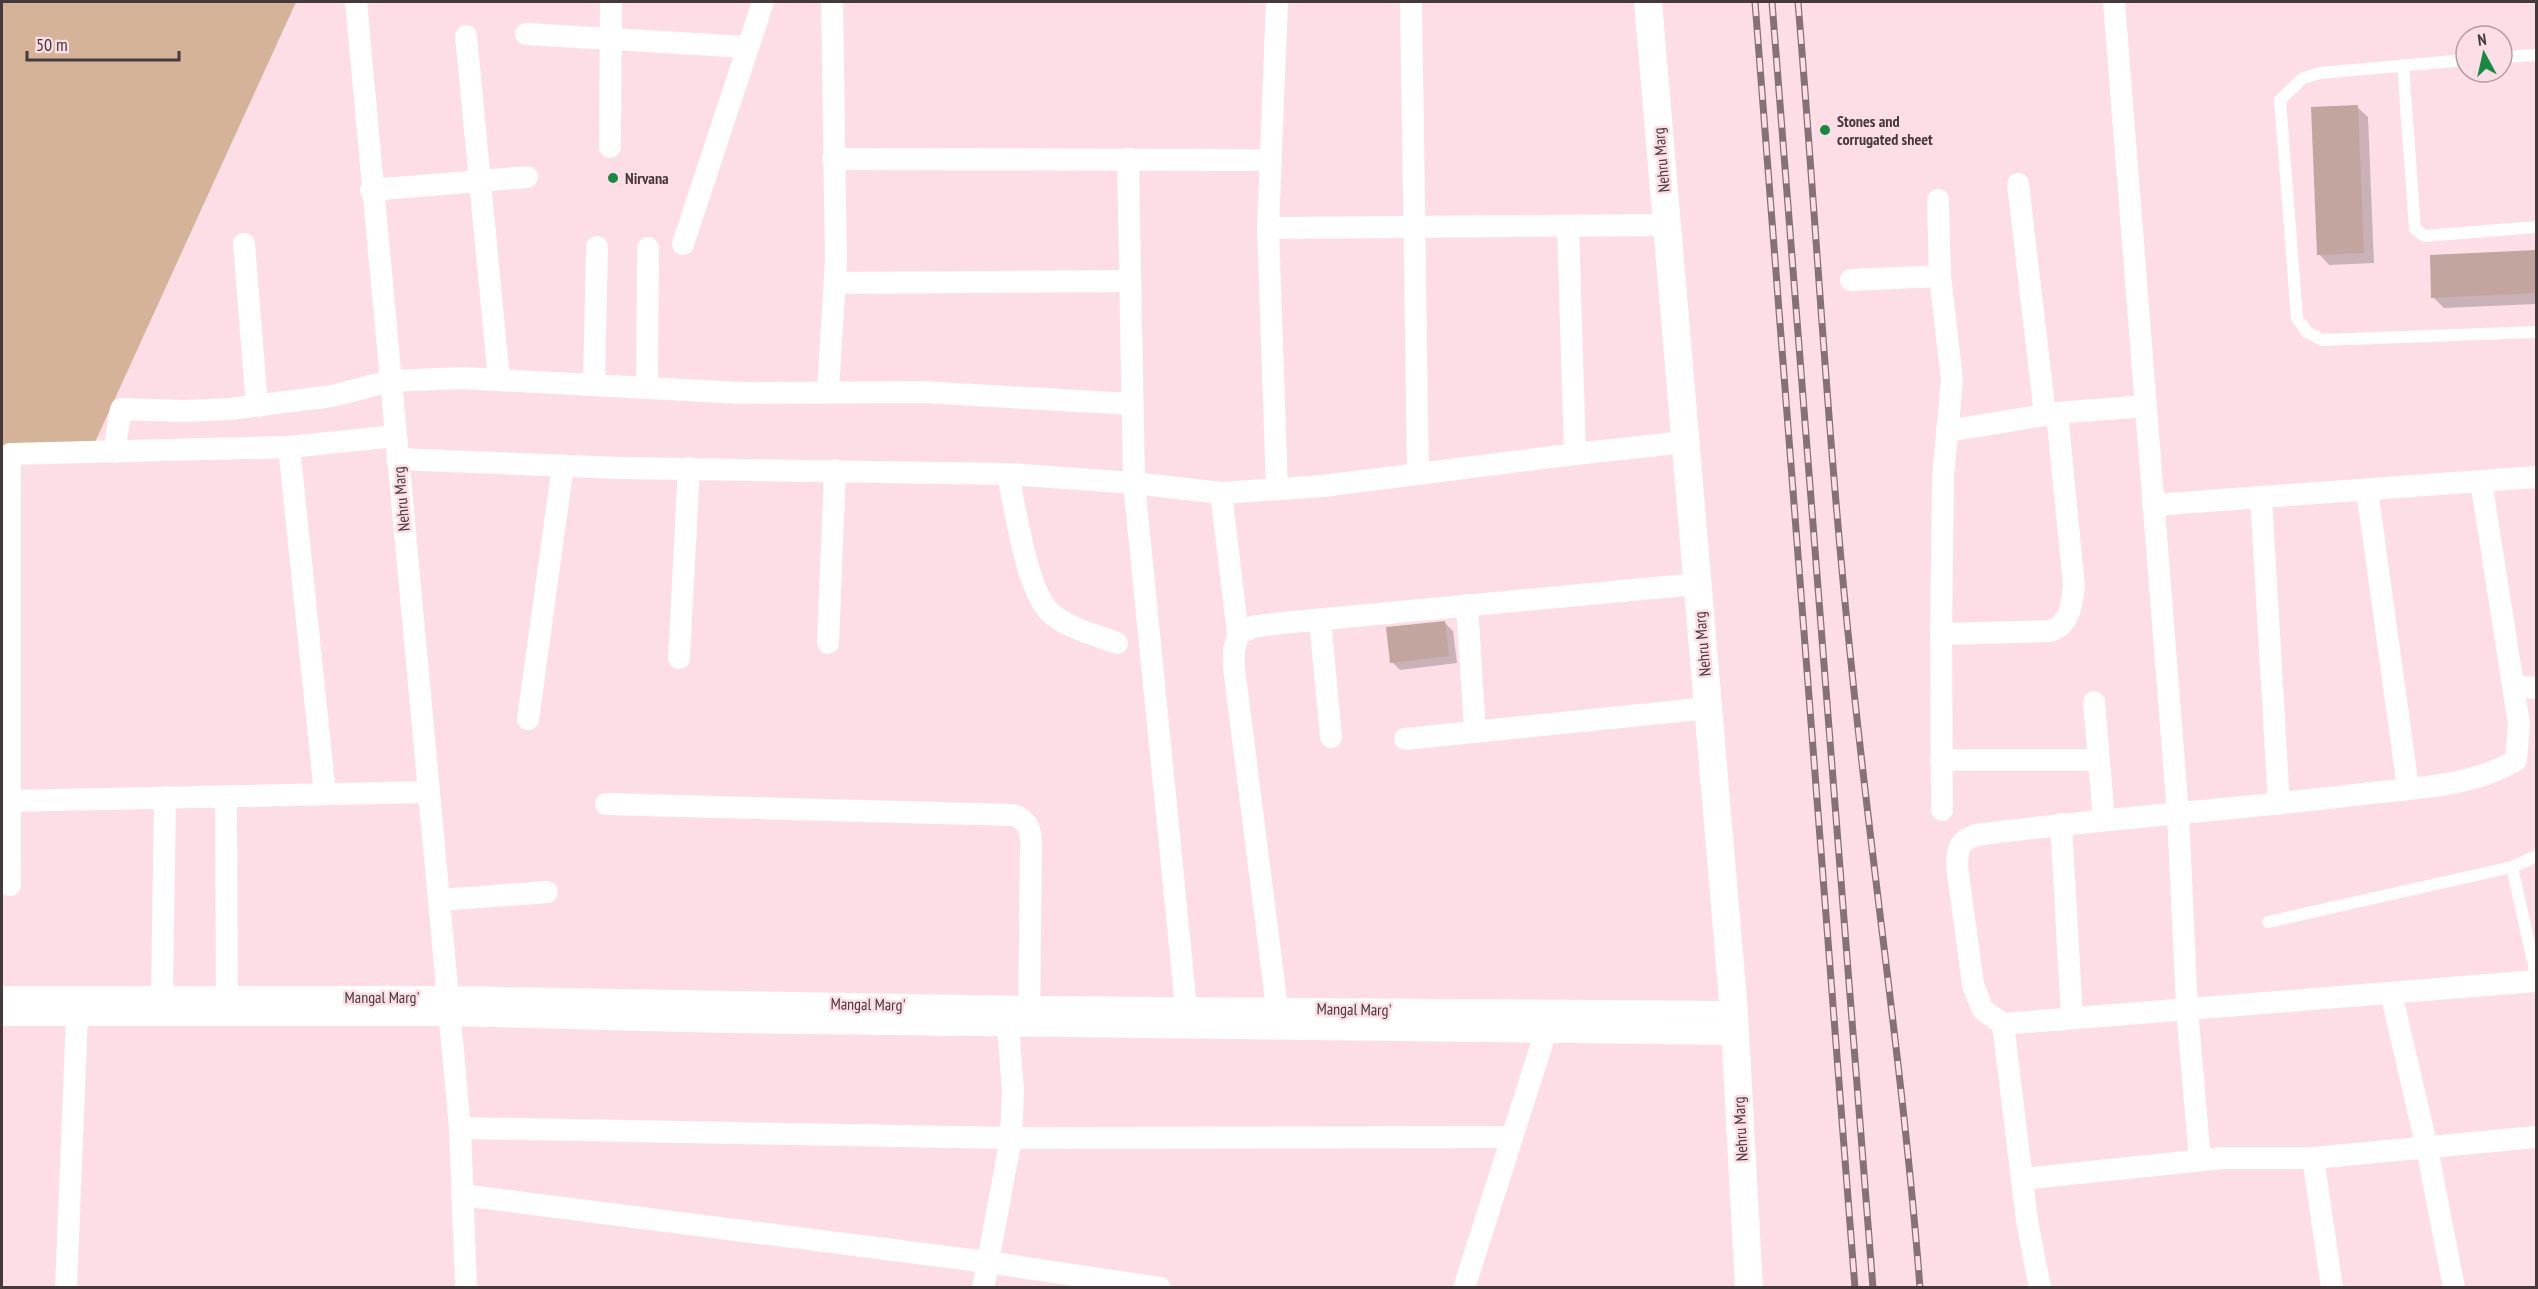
<svg xmlns="http://www.w3.org/2000/svg" width="2538" height="1289" font-family="'PT Sans Narrow',sans-serif">
  <style>
    .green { fill: #d4b399 }
    .shadow { fill: #0003 }
    .building { fill: #c3a59f }
    .lines { fill: none; stroke-linecap: round; stroke-linejoin: round }
    .service { stroke: #fff; stroke-width: 12 }
    .minor { stroke: #fff; stroke-width: 22 }
    .tertiary { stroke: #fff; stroke-width: 28 }
    .rail-casing { stroke: #857277; stroke-width: 7 }
    .rail { stroke: #fddee6; stroke-width: 4.5; stroke-dasharray: 14; stroke-linecap: butt }
    .poi-dot { fill: #168942; stroke: #fddee6; stroke-width: 2 }
    .labels { text-anchor: middle; stroke-width: 5; stroke-linejoin: round; paint-order: stroke }
    .poi-label { font-size: 16px; font-weight: bold; fill: #45393c; stroke: #fddee6; text-anchor: start }
    .street-label { font-size: 16px; fill: #45393c; stroke: #fddee6 }
  </style>
  <rect width="100%" height="100%" fill="#fddee6"/>
  <polygon class="green" points="2,2 296,2 91,451 2,450"/>
  <g class="shadow">
    <polygon points="2357,107 2368,117 2374,263 2329,265 2319,254"/>
    <polygon points="2536,252 2536,304 2444,308 2433,297 2431,257"/>
    <polygon points="1445,623 1453,631 1457,663 1400,670 1392,662"/>
  </g>
  <g class="building">
    <polygon points="2358,105 2364,253 2317,255 2311,107"/>
    <polygon points="2536,250 2536,293 2431,298 2430,255"/>
    <polygon points="1445,621 1449,656 1390,663 1386,627"/>
  </g>
  <g class="lines">
    <g class="service">
      <polyline points="2502,57 2536,55"/>
      <polyline points="2466,60 2320,73 2303,78 2280,100 2297,318 2307,332 2322,340 2536,332"/>
      <polyline points="2403,65 2415,229 2425,236 2536,227"/>
      <polyline points="2512,867 2536,975"/>
      <polyline points="2268,922 2512,867 2536,856"/>
    </g>
    <g class="minor">
      <polyline points="356,2 460,1128 466,1288"/>
      <polyline points="1411,2 1418,474"/>
      <polyline points="2114,2 2178,814 2187,1009 2200,1160"/>
      <polyline points="526,34 747,47"/>
      <polyline points="466,36 499,380"/>
      <polyline points="610,147 611,2"/>
      <polyline points="833,159 1271,160"/>
      <polyline points="1128,159 1134,483 1186,1007"/>
      <polyline points="2018,184 2045,415"/>
      <polyline points="371,190 527,177"/>
      <polyline points="1938,200 1940,276 1952,380 1943,477 1941,634 1942,810"/>
      <polyline points="1568,226 1575,454"/>
      <polyline points="1268,228 1667,225"/>
      <polyline points="244,244 257,406"/>
      <polyline points="683,244 763,2"/>
      <polyline points="1851,280 1940,276"/>
      <polyline points="835,283 1130,281"/>
      <polyline points="594,385 597,247"/>
      <polyline points="647,388 648,248"/>
      <polyline points="828,391 836,260 832,2"/>
      <polyline points="1947,431 2057,413 2145,406"/>
      <polyline points="289,447 325,794"/>
      <polyline points="114,452 121,409 184,411 230,409 332,396 390,381 461,378 741,393 922,392 1132,404"/>
      <polyline points="397,459 619,468 1008,474 1134,483 1221,493 1323,486 1575,454 1685,442"/>
      <path d="M 1008,474 C 1015,507 1027,596 1053,615 C 1071,629 1096,635 1117,643"/>
      <path d="M 2481,481 L 2519,724 L 2516,760 C 2473,787 2411,788 2362,794 C 2233,810 2104,818 1976,835 C 1958,842 1958,847 1957,866 L 1973,985 L 1983,1010 L 2003,1024 L 2536,981"/>
      <polyline points="1277,489 1268,228 1277,2"/>
      <polyline points="2367,490 2408,788"/>
      <polyline points="1221,493 1238,635"/>
      <polyline points="2261,497 2279,804"/>
      <polyline points="2153,505 2536,477"/>
      <polyline points="1467,605 1475,732"/>
      <polyline points="1320,620 1331,737"/>
      <path d="M 1941,634 L 2050,631 C 2070,625 2072,604 2074,586 L 2057,413"/>
      <polyline points="828,643 835,470"/>
      <polyline points="679,658 689,468"/>
      <polyline points="2513,686 2536,688"/>
      <polyline points="2094,702 2104,820"/>
      <polyline points="528,719 563,465"/>
      <polyline points="1405,739 1708,708"/>
      <polyline points="1941,760 2097,760"/>
      <polyline points="226,796 227,997"/>
      <polyline points="8,801 429,792"/>
      <path d="M 606,804 L 1014,815 C 1027,821 1030,827 1031,841 L 1029,1022"/>
      <polyline points="2061,824 2072,1018"/>
      <polyline points="10,885 10,454 289,447 395,436"/>
      <polyline points="439,900 547,892"/>
      <polyline points="2391,993 2427,1148 2454,1288"/>
      <polyline points="2,997 448,997 1029,1007 1734,1012"/>
      <polyline points="162,997 165,797"/>
      <polyline points="1277,1008 1234,668 1234,650 1238,635 1252,627 1282,623 1696,584"/>
      <polyline points="2,1015 450,1015 726,1022 1735,1034"/>
      <polyline points="2003,1024 2027,1221 2040,1288"/>
      <polyline points="460,1128 1011,1138 1511,1137"/>
      <polyline points="2313,1158 2332,1288"/>
      <polyline points="2022,1179 2223,1158 2313,1158 2536,1137"/>
      <polyline points="462,1195 987,1262 1160,1288"/>
      <polyline points="66,1288 77,1016"/>
      <polyline points="983,1288 1011,1138 1013,1091 1007,1013"/>
      <polyline points="1464,1288 1546,1031"/>
    </g>
    <polyline class="tertiary" points="1648,2 1734,1012 1749,1288"/>
    <defs>
      <g id="rail">
        <polyline points="1755,2 1855,1288"/>
        <polyline points="1772,2 1873,1288"/>
        <path d="M 1798,2 C 1816,221 1828,442 1851,662 C 1872,871 1904,1078 1920,1288"/>
      </g>
    </defs>
    <use href="#rail" class="rail-casing"/>
    <use href="#rail" class="rail"/>
  </g>
  <g class="poi-dot">
    <circle cx="1825" cy="130" r="6"/>
    <circle cx="613" cy="178" r="6"/>
  </g>
  <g class="labels">
    <g class="poi-label">
      <text x="1837" y="127">Stones and<tspan x="1837" dy="18">corrugated sheet</tspan></text>
      <text x="625" y="184">Nirvana</text>
    </g>
    <g class="street-label">
      <text transform="translate(1661 160) rotate(-95)" y="6">Nehru Marg</text>
      <text transform="translate(401 499) rotate(-95)" y="6">Nehru Marg</text>
      <text transform="translate(1702 644) rotate(-95)" y="6">Nehru Marg</text>
      <text x="382" y="1003">Mangal Marg'</text>
      <text transform="translate(868 1004) rotate(1)" y="6">Mangal Marg'</text>
      <text transform="translate(1354 1009) rotate(1)" y="6">Mangal Marg'</text>
      <text transform="translate(1740 1129) rotate(-93)" y="6">Nehru Marg</text>
    </g>
  </g>
  <rect width="2538" height="1289" fill="none" stroke="#45393c" stroke-width="6"/>
  <g transform="translate(2484 54) rotate(352)"><circle r="28" fill="#fddee6" stroke="#b39ca2" stroke-width="1.5"/>
  <path d="M0-4.5L10 22L0 15L-10 22Z" fill="#168942"/>
  <text y="-9" font-size="16" font-weight="bold" text-anchor="middle" fill="#45393c">N</text>
  </g>
  <path d="M27 51v9h152v-9" fill="none" stroke="#45393c" stroke-width="3"/>
  <text x="36" y="51" font-size="18" fill="#45393c" stroke="#fddee6" stroke-width="4.5" paint-order="stroke">50 m</text>
</svg>
